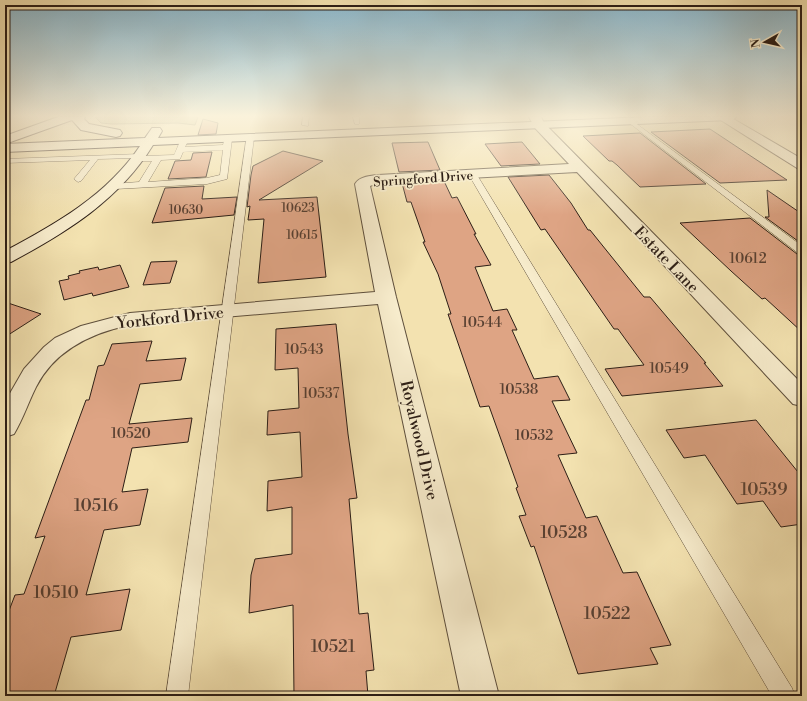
<svg xmlns="http://www.w3.org/2000/svg" width="807" height="701" font-family="'Libre Bodoni',serif">
  <style>
    .green { fill: #bfc288; stroke: #76704f }
    .building { fill: #dea484; stroke: #2c1e16 }
    .lines { fill: none; stroke-linecap: round; stroke-linejoin: round }
    .lane-casing { stroke: #5e4f3c; stroke-width: 1 }
    .street-casing { stroke: #5e4f3c; stroke-width: 2 }
    .secondary-casing { stroke: #2c1e16; stroke-width: 2 }
    .lane { fill: #f7eccc; fill-rule: evenodd }
    .street { fill: #f7eccc; fill-rule: evenodd }
    .secondary { fill: #f7eccc; fill-rule: evenodd }
    .labels { text-anchor: middle; stroke-width: 3.5; stroke-linejoin: round; paint-order: stroke }
    .far-number-label { font-size: 12px; fill: #584032 }
    .far-street-label { font-size: 13px; fill: #2c1e16; stroke: #f7eccc }
    .number-label { font-size: 14px; fill: #584032 }
    .street-label { font-size: 16px; fill: #2c1e16; stroke: #f7eccc }
    .near-number-label { font-size: 17px; fill: #584032 }
  </style>
  <rect width="100%" height="100%" fill="#f3e2b0"/>
  <filter id="stains"><feTurbulence type="fractalNoise" baseFrequency=".005" numOctaves="4"/><feColorMatrix values="0 0 0 0 .2 0 0 0 0 .09 0 0 0 0 .02 0 0 0 .5 -.17"/></filter>
  <radialGradient id="worn" r=".72"><stop offset=".6" stop-color="#630" stop-opacity="0"/><stop offset="1" stop-color="#630" stop-opacity=".3"/></radialGradient>
  <polygon class="green" points="95,117 198,117 195,125 178,123 112,124 101,123"/>
  <g class="building">
    <polygon points="203,119 218,123 216,134 198,135"/>
    <polygon points="710,129 787,180 720,183 651,132"/>
    <polygon points="640,133 706,184 640,187 617,165 612,161 609,161 583,136"/>
    <polygon points="428,142 440,170 399,172 392,143"/>
    <polygon points="522,142 540,164 501,166 485,144"/>
    <polygon points="283,151 323,161 259,200 317,197 326,277 258,283 264,219 248,220 250,206 247,207 251,175 253,166"/>
    <polygon points="212,152 206,177 168,179 175,161 191,160 193,153"/>
    <polygon points="549,175 571,203 588,230 590,230 644,297 650,297 706,363 704,363 723,386 622,396 605,369 644,365 618,329 614,329 545,229 541,230 508,177"/>
    <polygon points="444,181 452,198 457,197 476,234 474,234 491,265 475,267 493,311 507,309 517,330 512,330 534,379 558,376 570,400 552,401 577,453 558,455 586,518 597,516 623,573 637,572 671,645 650,648 658,664 578,674 534,546 531,547 519,516 526,515 516,488 518,487 489,406 480,407 448,314 451,314 438,274 423,242 425,242 411,202 407,202 402,183"/>
    <polygon points="204,186 202,199 237,197 234,215 152,223 165,188"/>
    <polygon points="767,190 802,214 802,244 765,217 769,217"/>
    <polygon points="750,218 797,254 802,255 802,332 765,298 762,299 731,271 680,223"/>
    <polygon points="177,261 170,283 143,285 151,262"/>
    <polygon points="120,265 129,287 93,296 92,293 64,300 59,281 69,279 68,276 80,273 79,271 98,267 99,270"/>
    <polygon points="5,302 41,314 5,337"/>
    <polygon points="336,324 348,434 357,498 349,499 359,614 368,613 374,670 366,671 368,696 294,696 293,605 249,613 251,575 255,559 292,554 292,507 267,511 268,481 302,477 300,432 267,435 268,411 299,408 298,368 275,370 276,329"/>
    <polygon points="152,341 146,361 186,358 181,380 140,384 129,424 192,418 188,442 132,448 122,492 148,489 140,525 104,530 86,595 130,589 121,630 71,637 54,696 5,696 5,621 15,595 24,594 45,536 35,538 86,400 89,400 98,366 104,365 112,344"/>
    <polygon points="756,420 802,477 802,524 781,527 763,501 737,504 705,455 684,458 666,430"/>
  </g>
  <g class="lines">
    <defs>
      <g id="lane">
        <polygon points="303,117 309,117 308,126 302,125"/>
        <polygon points="353,117 359,117 359,124 355,124"/>
        <polygon points="630,119 802,246 802,254 798,253 628,122 627,121"/>
        <polygon points="247,135 253,135 254,137 188,696 166,696"/>
        <path d="M 182,137 L 185,137 L 189,139 L 185,147 L 223,145 L 225,137 L 231,137 L 232,139 L 227,179 L 207,184 L 115,189 L 112,188 L 111,186 L 112,184 L 139,182 L 152,161 L 136,161 L 135,158 L 98,159 L 81,181 L 78,182 L 74,179 L 90,160 L 5,163 L 5,159 L 140,154 L 144,156 L 174,155 ZM 223,150 L 220,175 L 207,178 L 148,182 L 161,160 L 180,159 L 183,152 Z"/>
        <polygon points="473,172 477,175 792,688 795,696 772,696 469,175"/>
      </g>
      <g id="street">
        <path d="M 529,117 L 541,117 L 544,123 L 802,384 L 802,406 L 793,404 L 577,172 L 378,183 L 370,186 L 396,297 L 499,696 L 461,696 L 378,304 L 130,325 C 91,333 55,350 36,387 C 28,403 23,419 14,434 L 5,437 L 5,402 L 24,369 L 44,347 L 55,338 L 81,326 L 130,313 L 375,292 L 355,184 C 360,176 370,176 378,175 L 569,164 L 535,128 Z"/>
        <polygon points="716,117 730,117 802,159 802,169 797,168"/>
      </g>
      <g id="secondary">
        <polygon points="58,117 85,117 84,119 89,124 120,130 122,133 120,136 116,137 81,130 72,120 5,144 5,136"/>
        <path d="M 646,117 L 736,117 L 734,119 L 730,120 L 153,145 C 119,200 67,232 11,262 L 5,263 L 5,251 C 56,224 107,195 140,146 L 5,152 L 5,144 L 145,138 L 152,128 L 160,128 L 162,131 L 158,138 Z"/>
      </g>
    </defs>
    <use href="#lane" class="lane-casing"/>
    <use href="#street" class="street-casing"/>
    <use href="#secondary" class="secondary-casing"/>
    <use href="#lane" class="lane"/>
    <use href="#street" class="street"/>
    <use href="#secondary" class="secondary"/>
  </g>
  <linearGradient id="sky" x2="0" y2="1"><stop stop-color="#89b8cf"/><stop offset="0.54" stop-color="#faf2db"/><stop offset="1" stop-color="#faf2db" stop-opacity="0"/></linearGradient>
  <rect width="807" height="215" fill="url(#sky)"/>
  <g class="labels">
    <g class="far-number-label">
      <text x="298" y="212">10623</text>
      <text x="186" y="214">10630</text>
      <text x="302" y="239">10615</text>
    </g>
    <g class="far-street-label">
      <text transform="translate(423 178) rotate(-4)" y="5">Springford Drive</text>
    </g>
    <g class="number-label">
      <text x="748" y="263">10612</text>
      <text x="482" y="327">10544</text>
      <text x="304" y="354">10543</text>
      <text x="669" y="373">10549</text>
      <text x="519" y="394">10538</text>
      <text x="321" y="398">10537</text>
      <text x="131" y="438">10520</text>
      <text x="534" y="440">10532</text>
    </g>
    <g class="street-label">
      <text transform="translate(667 259) rotate(46)" y="6">Estate Lane</text>
      <text transform="translate(170 317) rotate(-6)" y="6">Yorkford Drive</text>
      <text transform="translate(420 440) rotate(77)" y="6">Royalwood Drive</text>
    </g>
    <g class="near-number-label">
      <text x="764" y="495">10539</text>
      <text x="96" y="511">10516</text>
      <text x="564" y="538">10528</text>
      <text x="56" y="598">10510</text>
      <text x="607" y="619">10522</text>
      <text x="333" y="652">10521</text>
    </g>
  </g>
  <rect width="807" height="701" fill="none" stroke="#f3e2b0" stroke-width="20"/>
  <rect x="6" y="6" width="795" height="689" fill="none" stroke="#2c1e16" stroke-width="2"/>
  <rect x="10" y="10" width="787" height="681" fill="none" stroke="#2c1e16"/>
  <g transform="translate(765 42) rotate(262)" stroke="#f7eccc" stroke-width="3" paint-order="stroke">
  <path d="M0-3L7 15L0 10L-7 15Z" fill="#2c1e16"/>
  <text y="-6" font-size="11" font-weight="bold" text-anchor="middle" fill="#2c1e16">N</text>
  </g>
  <rect width="100%" height="100%" filter="url(#stains)"/>
  <rect width="100%" height="100%" fill="url(#worn)"/>
</svg>
